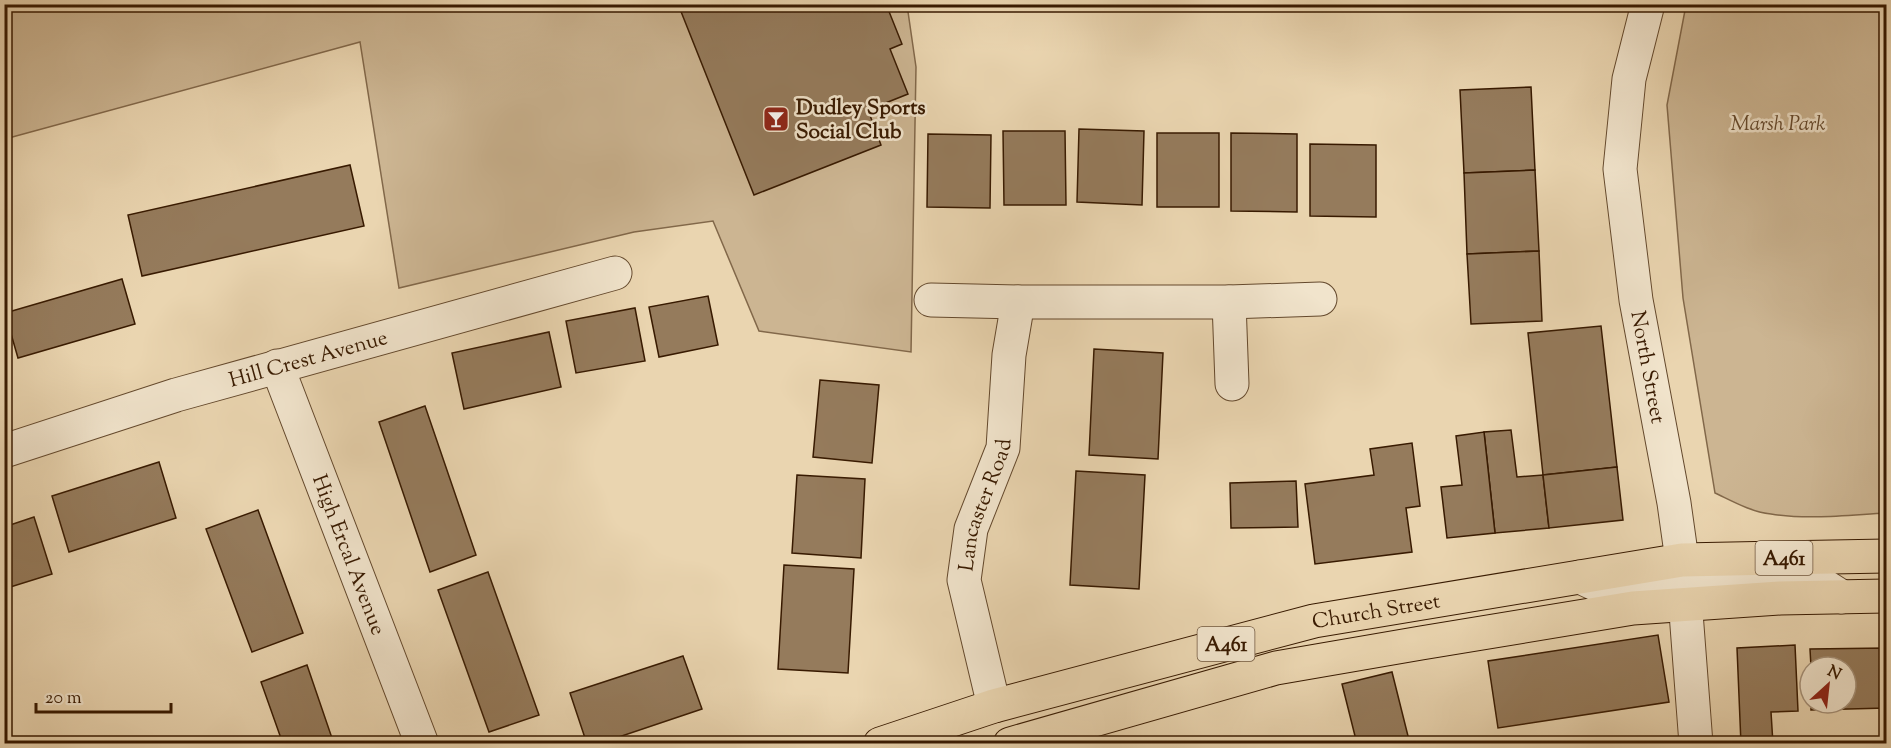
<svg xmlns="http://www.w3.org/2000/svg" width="1891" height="748" font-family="'Sorts Mill Goudy',serif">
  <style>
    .green { fill: #ccb592; stroke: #82684a; stroke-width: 1.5 }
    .building { fill: #957b5c; stroke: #381a01; stroke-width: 1.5 }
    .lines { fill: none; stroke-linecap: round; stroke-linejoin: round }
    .minor-casing { stroke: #64492d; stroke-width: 35 }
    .primary-casing { stroke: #381a01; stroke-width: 35 }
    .minor { stroke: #f1e4cc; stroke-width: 33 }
    .primary { stroke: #ead5b0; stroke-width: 33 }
    .labels { text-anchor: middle; stroke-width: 5; stroke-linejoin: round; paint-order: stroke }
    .shield { fill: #f1e4cc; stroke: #70573e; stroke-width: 1.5 }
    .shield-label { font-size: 20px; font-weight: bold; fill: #381a01 }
    .poi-label { font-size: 21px; font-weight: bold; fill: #381a01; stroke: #f1e4cc; text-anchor: start }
    .park-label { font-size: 21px; font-style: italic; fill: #64482c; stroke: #f1e4cc }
    .street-label { font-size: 21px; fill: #381a01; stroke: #f1e4cc }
  </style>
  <rect width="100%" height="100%" fill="#ead5b0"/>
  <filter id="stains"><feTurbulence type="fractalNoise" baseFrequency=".00333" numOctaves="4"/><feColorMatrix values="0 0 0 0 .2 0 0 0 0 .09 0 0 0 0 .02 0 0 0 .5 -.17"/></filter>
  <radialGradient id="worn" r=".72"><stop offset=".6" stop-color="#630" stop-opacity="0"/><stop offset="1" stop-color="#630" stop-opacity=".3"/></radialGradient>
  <g class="green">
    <polygon points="5,5 907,5 916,67 911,352 759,331 713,221 634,232 399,288 360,42 5,139"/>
    <path d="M 1686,5 L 1886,5 L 1886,513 C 1849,515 1808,520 1771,514 C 1751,512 1732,501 1715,493 L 1683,298 L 1667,105 Z"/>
  </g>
  <g class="building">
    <polygon points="678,4 886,4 902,44 890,49 908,94 868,110 881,145 754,195"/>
    <polygon points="1531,87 1535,170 1464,173 1460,90"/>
    <polygon points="1079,129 1144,131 1142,205 1077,202"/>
    <polygon points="1003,131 1065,131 1066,205 1004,205"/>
    <rect x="1157" y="133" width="62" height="74"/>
    <polygon points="1231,133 1297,134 1297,212 1231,211"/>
    <polygon points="928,134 991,135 990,208 927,207"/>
    <polygon points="1310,144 1376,145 1376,217 1310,216"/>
    <polygon points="350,165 364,226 142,276 128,215"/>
    <polygon points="1535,170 1539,251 1467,254 1464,173"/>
    <polygon points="1539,251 1542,321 1471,324 1467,254"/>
    <polygon points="122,279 135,324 18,358 5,313"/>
    <polygon points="708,296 718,345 659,357 649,307"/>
    <polygon points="635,308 645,361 576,373 566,321"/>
    <polygon points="1601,326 1617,467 1543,475 1528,333"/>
    <polygon points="549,332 561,387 464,409 452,353"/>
    <polygon points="1094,349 1163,353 1158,459 1089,455"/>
    <polygon points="820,380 879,385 872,463 813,457"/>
    <polygon points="425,406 476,555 430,572 379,422"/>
    <polygon points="1511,430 1517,477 1543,475 1549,528 1495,533 1484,432"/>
    <polygon points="1484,432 1495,533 1447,538 1441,487 1462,485 1456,436"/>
    <polygon points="1412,443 1420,506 1406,508 1412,552 1315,564 1305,484 1374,475 1370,449"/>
    <polygon points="159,462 176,518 69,552 52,496"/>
    <polygon points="1617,467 1623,520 1549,528 1543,475"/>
    <polygon points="1076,471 1145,475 1139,589 1070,585"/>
    <polygon points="797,475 865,479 861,558 792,553"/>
    <polygon points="1296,481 1298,527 1231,528 1230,483"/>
    <polygon points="258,510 303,633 252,652 206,529"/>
    <polygon points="34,517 52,574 4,589 4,527"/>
    <polygon points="784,565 854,569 848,673 778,669"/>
    <polygon points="488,572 539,715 489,732 438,590"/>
    <polygon points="1658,635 1669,702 1498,728 1488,661"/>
    <polygon points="1795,645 1798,711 1771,712 1773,744 1741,744 1737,648"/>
    <polygon points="1886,648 1886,708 1811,710 1811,703 1846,703 1846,667 1811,667 1810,649"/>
    <polygon points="683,656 702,709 598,744 587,744 570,693"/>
    <polygon points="307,665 334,744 283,744 261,682"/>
    <polygon points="1392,672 1409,740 1395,744 1357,744 1342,684"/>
  </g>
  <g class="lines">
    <defs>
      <g id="minor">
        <path id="s1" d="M 1648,4 L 1629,79 L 1620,169 L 1636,300 L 1674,503 L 1682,560 L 1696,744"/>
        <polyline points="931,300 1018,302"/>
        <polyline points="1229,302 1232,384"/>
        <path id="s2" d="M 277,366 L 422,744"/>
        <path id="s3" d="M 4,451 L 176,395 L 615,273"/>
        <polyline points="1682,560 1708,578 1809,576 1842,597"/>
        <polyline points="1580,577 1610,591 1662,586 1687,604"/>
        <path id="s4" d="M 994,706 L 964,580 L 971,529 L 1003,448 L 1009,355 L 1018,302 L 1229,302 L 1320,299"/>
      </g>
      <g id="primary">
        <path id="s5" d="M 880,744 L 994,706 L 1314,621 L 1682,560 L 1886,556"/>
        <polyline points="1010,744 1276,668 1421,643 1633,608 1780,598 1886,596"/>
      </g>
    </defs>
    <use href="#minor" class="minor-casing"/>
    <use href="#primary" class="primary-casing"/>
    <use href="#minor" class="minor"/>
    <use href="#primary" class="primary"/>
  </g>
  <defs>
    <symbol id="bar-square" viewBox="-11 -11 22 22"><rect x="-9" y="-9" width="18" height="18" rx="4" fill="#8f2418" stroke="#f1e4cc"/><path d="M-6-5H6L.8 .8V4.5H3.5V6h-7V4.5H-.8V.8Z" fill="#fff"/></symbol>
  </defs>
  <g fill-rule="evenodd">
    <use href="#bar-square" x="761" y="104" width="30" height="30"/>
  </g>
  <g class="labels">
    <g class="shield">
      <rect x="1755.5" y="541" width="57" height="34" rx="4.5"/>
      <rect x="1197.5" y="627" width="57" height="34" rx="4.5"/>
    </g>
    <g class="shield-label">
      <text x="1784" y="565">A461</text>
      <text x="1226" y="651">A461</text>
    </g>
    <g class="poi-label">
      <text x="796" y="114">Dudley Sports<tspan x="796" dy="24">Social Club</tspan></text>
    </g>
    <g class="park-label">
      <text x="1778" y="130">Marsh Park</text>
    </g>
    <g class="street-label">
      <text dy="7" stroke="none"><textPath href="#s3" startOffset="318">Hill Crest Avenue</textPath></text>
      <text dy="7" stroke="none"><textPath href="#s1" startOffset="368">North Street</textPath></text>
      <text dy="7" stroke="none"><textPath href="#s4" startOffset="208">Lancaster Road</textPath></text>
      <text dy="7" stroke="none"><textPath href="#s2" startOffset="202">High Ercal Avenue</textPath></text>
      <text dy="7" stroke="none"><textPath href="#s5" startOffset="514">Church Street</textPath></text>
    </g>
  </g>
  <rect width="1891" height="748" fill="none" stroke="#ead5b0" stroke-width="24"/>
  <rect x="6" y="6" width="1879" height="736" fill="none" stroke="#381a01" stroke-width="3"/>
  <rect x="12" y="12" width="1867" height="724" fill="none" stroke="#381a01" stroke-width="1.5"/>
  <g transform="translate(1828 685) rotate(27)"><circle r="28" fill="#f1e4cc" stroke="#a7937b" stroke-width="1.5"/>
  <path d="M0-4.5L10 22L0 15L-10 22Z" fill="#8f2418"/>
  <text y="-9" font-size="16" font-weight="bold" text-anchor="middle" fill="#381a01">N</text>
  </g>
  <path d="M36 703v9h135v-9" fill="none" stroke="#381a01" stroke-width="3"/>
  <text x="45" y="703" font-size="18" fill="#381a01" stroke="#f1e4cc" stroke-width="4.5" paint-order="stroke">20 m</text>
  <rect width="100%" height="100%" filter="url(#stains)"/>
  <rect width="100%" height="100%" fill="url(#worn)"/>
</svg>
